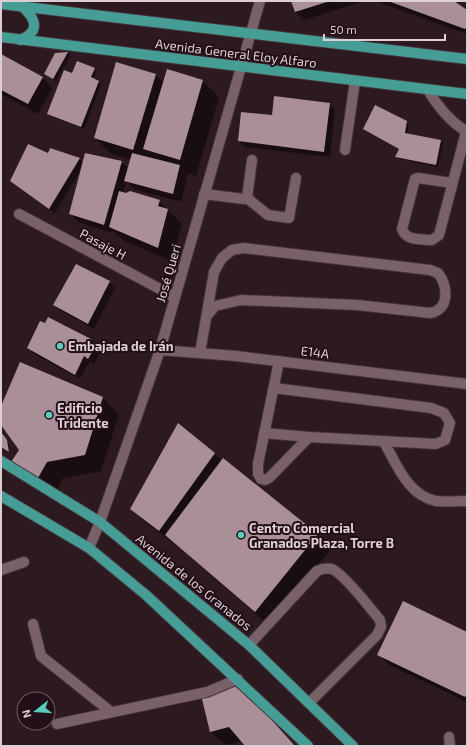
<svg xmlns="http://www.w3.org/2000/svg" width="468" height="747" font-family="'Exo 2',sans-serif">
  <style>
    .shadow { fill: #0007 }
    .building { fill: #aa8f98 }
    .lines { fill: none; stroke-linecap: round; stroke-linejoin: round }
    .minor-casing { stroke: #44343a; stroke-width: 12 }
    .major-casing { stroke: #44343a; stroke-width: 12 }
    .minor { stroke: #7a6069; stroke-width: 10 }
    .major { stroke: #469d96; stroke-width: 10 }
    .poi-dot { fill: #59cebe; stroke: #230f17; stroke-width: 1.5 }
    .labels { text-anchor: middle; stroke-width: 4; stroke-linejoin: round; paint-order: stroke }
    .street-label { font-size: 13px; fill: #ddced3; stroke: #230f17 }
    .poi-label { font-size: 13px; font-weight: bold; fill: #ddced3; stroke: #230f17; text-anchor: start }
  </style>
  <rect width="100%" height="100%" fill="#2d1920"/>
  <g class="shadow">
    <polygon points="292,1 365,1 304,20 295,12"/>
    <polygon points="375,1 452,1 467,11 467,34"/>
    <polygon points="68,53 70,56 56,81 45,74 56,54"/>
    <polygon points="1,55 42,77 52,88 38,114 1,94"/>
    <polygon points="94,69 96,71 93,79 101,84 84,129 50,116 48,114 73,75"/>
    <polygon points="155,75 164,83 203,81 219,97 196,176 188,173 181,202 134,189 126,182 123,193 159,201 182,224 172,261 124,241 113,230 112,233 78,222 70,213 80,171 55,213 17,186 49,154 79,159 83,163 121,162 129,169 131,160 111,154 95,138"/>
    <polygon points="329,104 335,109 330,157 245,147 239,141 273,116"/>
    <polygon points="406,122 409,125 407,134 440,141 443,143 438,167 399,159 396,157 400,150 364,129"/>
    <polygon points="109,282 115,288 94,329 60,310 54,305"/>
    <polygon points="49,319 91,340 96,346 95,348 100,353 94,364 90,361 80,379 34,354 29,348"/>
    <polygon points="103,398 119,414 101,471 63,478 55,494 28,479 20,450 1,423 1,409"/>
    <polygon points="1,433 9,444 10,453 1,447"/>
    <polygon points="214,454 317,535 331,549 269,625 174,543 145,522 131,508"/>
    <polygon points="467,633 467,702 389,665 379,654"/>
    <polygon points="253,698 295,746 246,746 242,741 225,745 211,732"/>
  </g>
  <g class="building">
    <polygon points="291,1 330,1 295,12"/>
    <polygon points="388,1 454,1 467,10 467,27 465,29"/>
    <polygon points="68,52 53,79 44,74 55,53"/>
    <polygon points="1,54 43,77 28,104 1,90"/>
    <polygon points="77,61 95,68 91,77 99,81 81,127 47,114 64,70 72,73"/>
    <polygon points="116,62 156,74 133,150 94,138"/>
    <polygon points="167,69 203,80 180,160 143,149"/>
    <polygon points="274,96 330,103 324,152 238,141 241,112 272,115"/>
    <polygon points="375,105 407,121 405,133 441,140 436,165 395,157 399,149 363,129"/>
    <polygon points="28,144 48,153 50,148 80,158 49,209 10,181"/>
    <polygon points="85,153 122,161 104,225 69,214"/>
    <polygon points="132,153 180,165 173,194 124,181"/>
    <polygon points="119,191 126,193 130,191 160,200 158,206 168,209 158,248 109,227"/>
    <polygon points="76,264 110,281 88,324 53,305"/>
    <polygon points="48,317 91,339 89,345 95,347 88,359 84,356 75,375 27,348 40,321 45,323"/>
    <polygon points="20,362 103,397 85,455 47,462 38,478 11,462 19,450 1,425 1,406"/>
    <polygon points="178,423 215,453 159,531 130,509"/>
    <polygon points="1,432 7,440 9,452 1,447"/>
    <polygon points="223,458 318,534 255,612 165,535"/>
    <polygon points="403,601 467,632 467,693 465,697 377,655"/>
    <polygon points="239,683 295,746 245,746 229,727 210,732 201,695"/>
  </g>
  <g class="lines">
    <defs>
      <g id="minor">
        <path d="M 428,90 C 438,107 449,121 467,132"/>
        <polyline points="345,150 355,81"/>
        <path d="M 452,183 L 418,178 L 415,179 L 402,229 C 406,241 421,239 432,240 L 439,235 L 466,132"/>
        <polyline points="204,194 244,199 247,198 252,160"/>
        <polyline points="247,198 268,215 289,218 296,178"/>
        <polyline points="19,214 175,297"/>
        <polyline points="160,350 236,356 467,384"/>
        <path d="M 200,353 L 214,272 L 222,258 L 232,250 L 243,248 L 430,270 L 438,273 C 448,286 450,310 430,313 L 357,305 L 241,300 L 215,306 L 207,316"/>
        <polyline points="274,388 431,408 444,413 450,423 445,440 436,444 309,437 269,478 265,480 261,479 258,474 258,464 279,361"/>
        <polyline points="264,433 309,437"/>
        <path d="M 384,442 C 396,463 408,496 436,501 C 446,502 457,501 467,501"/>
        <polyline points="89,548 100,522 160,350 260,1"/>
        <polyline points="1,570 24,562"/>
        <polyline points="33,624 41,656 111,712"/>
        <path d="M 249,645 L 317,571 C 321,569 326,568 332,569 C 344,574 371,609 380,620 L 381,627 L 377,635 L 309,703"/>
        <polyline points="57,724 207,692 238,679"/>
        <polyline points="449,737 450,746"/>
      </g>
      <g id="major">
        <polyline points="1,4 467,59"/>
        <polyline points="1,37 467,94"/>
        <path d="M 20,40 C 41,31 36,19 22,6"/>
        <polyline points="1,461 100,522 249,645 353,746"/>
        <polyline points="1,496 89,548 146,595 308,746"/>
      </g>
    </defs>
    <use href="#minor" class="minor-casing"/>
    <use href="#major" class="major-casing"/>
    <use href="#minor" class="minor"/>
    <use href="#major" class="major"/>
  </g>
  <g class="poi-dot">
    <circle cx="60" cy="346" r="4"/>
    <circle cx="49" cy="415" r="4"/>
    <circle cx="241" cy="535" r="4"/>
  </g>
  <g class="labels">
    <g class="street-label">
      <text transform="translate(236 53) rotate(7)" y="5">Avenida General Eloy Alfaro</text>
      <text transform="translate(103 244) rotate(28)" y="5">Pasaje H</text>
      <text transform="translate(168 273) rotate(-74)" y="5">José Queri</text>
      <text transform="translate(315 352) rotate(7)" y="5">E14A</text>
      <text transform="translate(194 582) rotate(39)" y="5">Avenida de los Granados</text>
    </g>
    <g class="poi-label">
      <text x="68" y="351">Embajada de Irán</text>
      <text x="57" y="413">Edificio<tspan x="57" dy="15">Tridente</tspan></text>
      <text x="249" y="533">Centro Comercial<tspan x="249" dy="15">Granados Plaza, Torre B</tspan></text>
    </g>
  </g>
  <rect width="468" height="747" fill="none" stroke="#ddced3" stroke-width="4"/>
  <g transform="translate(36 711) rotate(253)"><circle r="19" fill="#230f17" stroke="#6d5b62"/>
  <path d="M0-3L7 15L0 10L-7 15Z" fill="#59cebe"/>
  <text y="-6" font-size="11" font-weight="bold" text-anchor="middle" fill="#ddced3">N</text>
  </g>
  <path d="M324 34v6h121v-6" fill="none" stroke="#ddced3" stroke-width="2"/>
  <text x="330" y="34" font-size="12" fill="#ddced3" stroke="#230f17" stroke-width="3" paint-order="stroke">50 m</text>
</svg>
